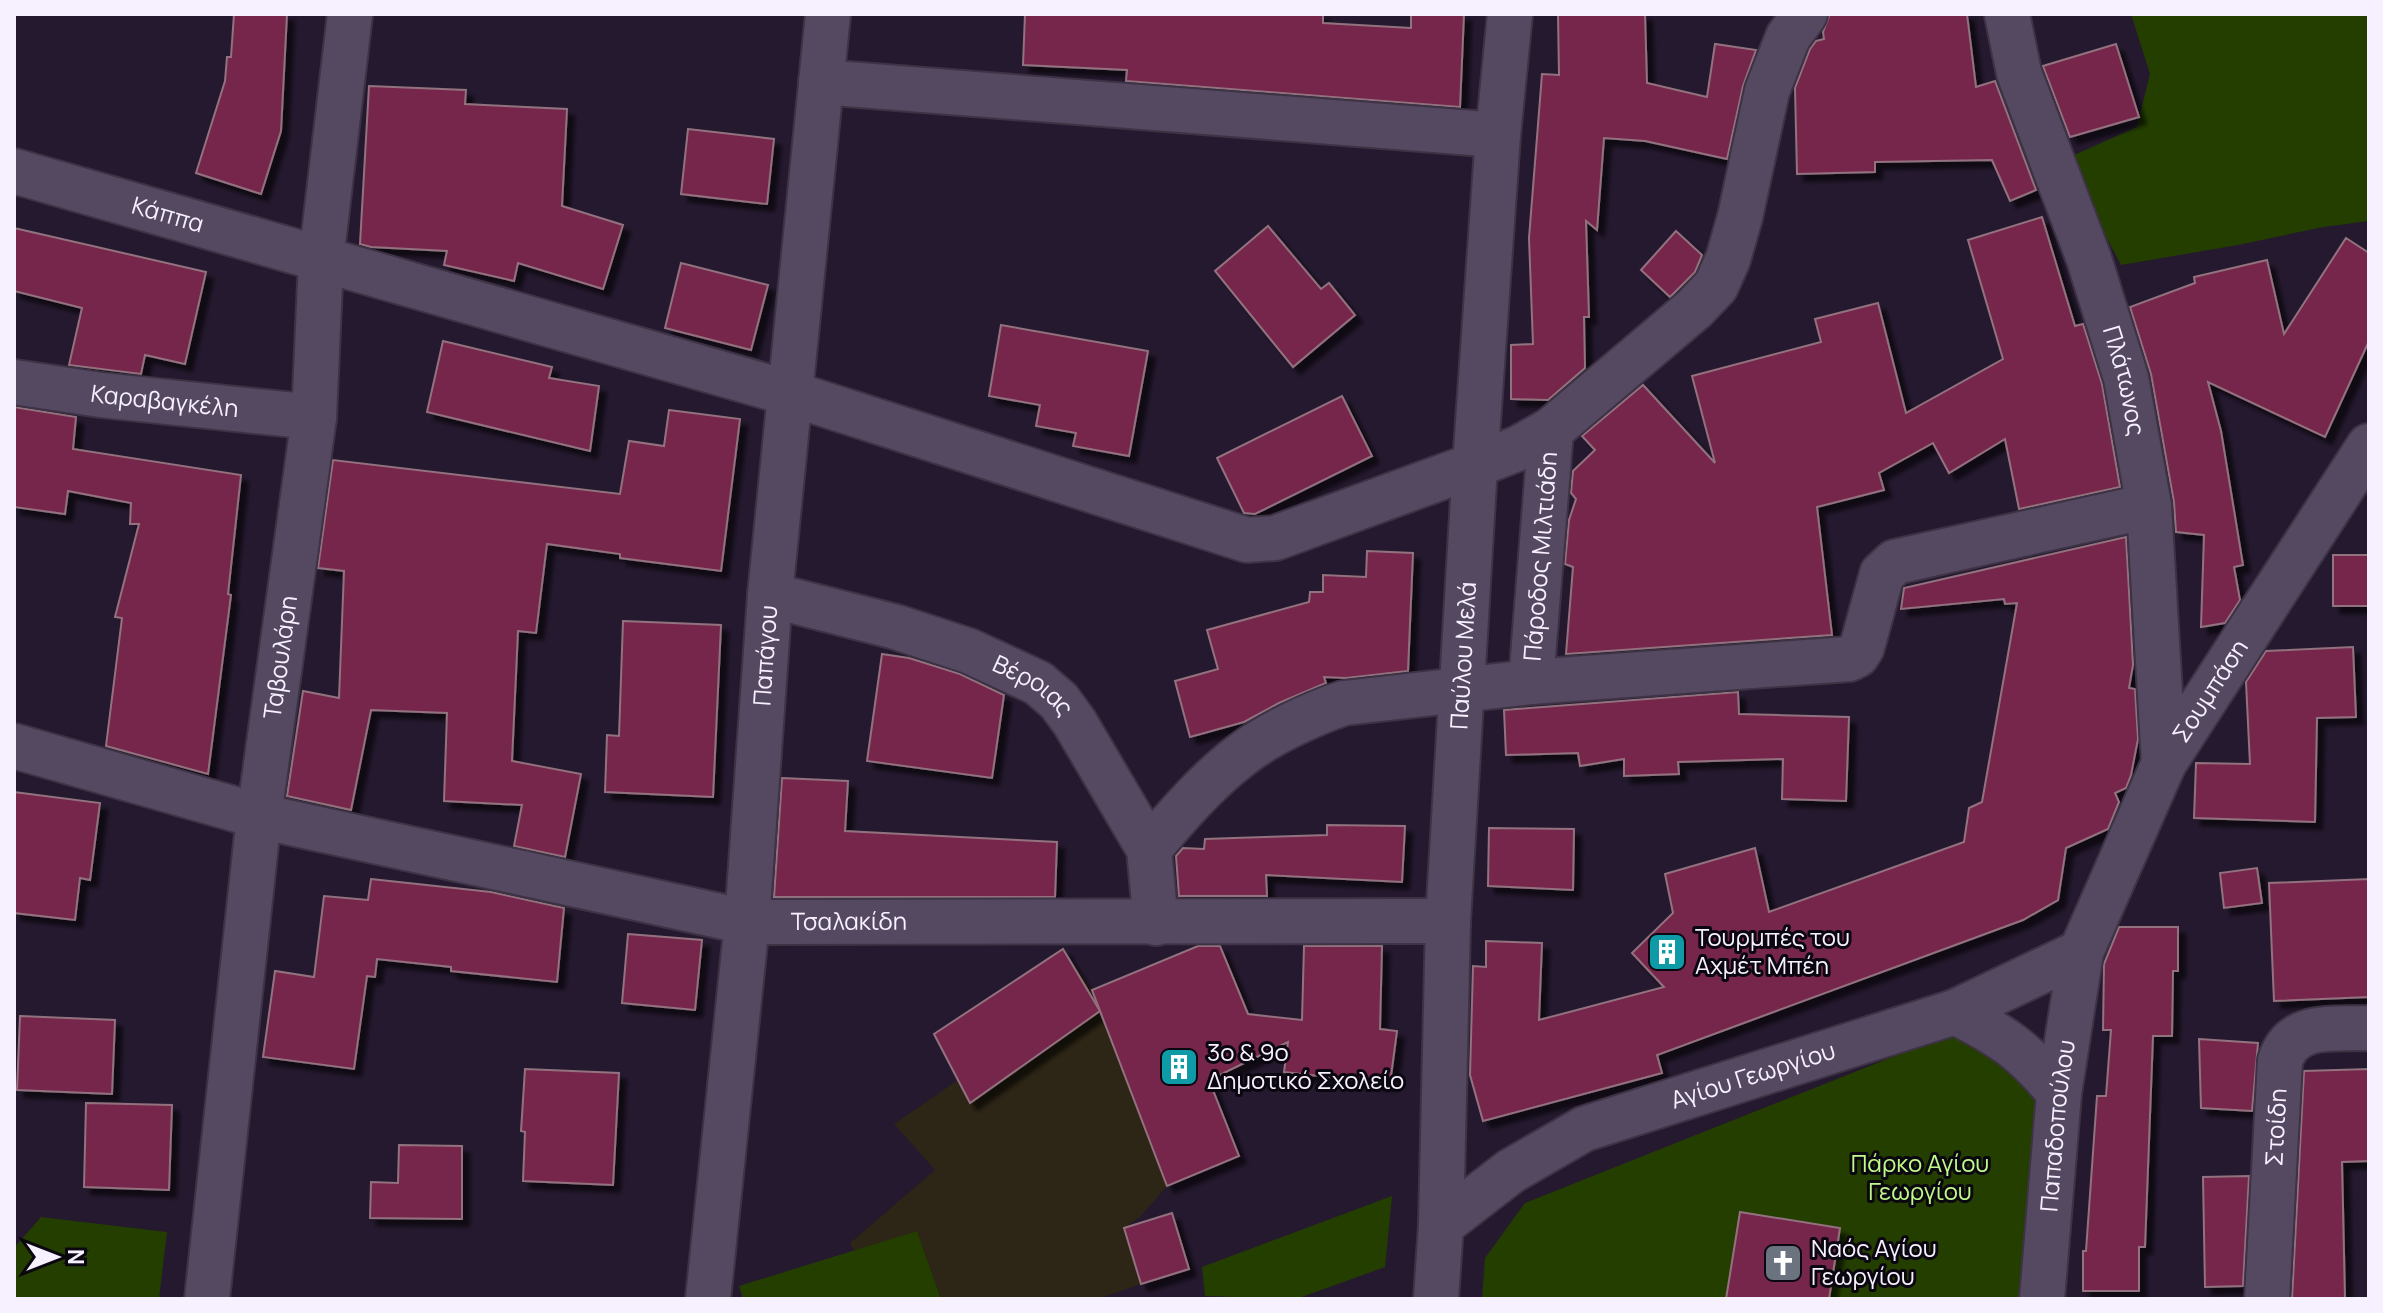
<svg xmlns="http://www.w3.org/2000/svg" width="2383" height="1313" font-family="Manrope,sans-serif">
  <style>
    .education { fill: #2d2515 }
    .green { fill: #243e00 }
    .building { fill: #77254c; stroke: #92727e; stroke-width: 2; filter: url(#shadow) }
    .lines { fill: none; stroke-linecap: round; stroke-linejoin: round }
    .street-casing { stroke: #3d3345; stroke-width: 48 }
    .secondary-casing { stroke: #3d3345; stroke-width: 48 }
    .street { stroke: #554962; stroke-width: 44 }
    .secondary { stroke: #554962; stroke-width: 44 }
    .labels { text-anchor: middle; stroke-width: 6; stroke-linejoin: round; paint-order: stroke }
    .street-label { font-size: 24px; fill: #f7f0ff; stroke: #0b0710 }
    .poi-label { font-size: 24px; fill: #f7f0ff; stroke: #0b0710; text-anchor: start }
    .park-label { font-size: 24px; fill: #c0f98a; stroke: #0b0710 }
  </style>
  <defs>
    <filter id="shadow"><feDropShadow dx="7" dy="7" stdDeviation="2" flood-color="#0009"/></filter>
  </defs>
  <rect width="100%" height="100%" fill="#25192f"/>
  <polygon class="education" points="1220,945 1264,1054 1210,1080 1239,1156 1167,1186 1140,1217 1124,1228 1141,1284 1098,1299 941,1299 917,1231 854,1251 850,1243 935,1170 894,1124 958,1080 934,1034 1063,949 1092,990 1167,959"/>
  <g class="green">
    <polygon points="2131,14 2369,14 2369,221 2323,227 2238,245 2121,265 2065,159 2137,127 2150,74"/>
    <polygon points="1960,1030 2048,1108 2031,1299 1482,1299 1485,1258 1525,1203"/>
    <polygon points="1392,1196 1385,1267 1296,1299 1205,1296 1202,1267"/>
    <polygon points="41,1217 167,1232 159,1299 14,1299 14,1248"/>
    <polygon points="917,1231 941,1299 743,1299 739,1286"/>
  </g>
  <g class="building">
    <polygon points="234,14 287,14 281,131 261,194 196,173 225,81 227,57 231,57"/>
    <polygon points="1025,14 1323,14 1323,23 1411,28 1411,14 1464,14 1460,107 1126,81 1127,70 1023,65"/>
    <polygon points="1558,14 1645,14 1647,83 1707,97 1715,44 1756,50 1743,86 1727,159 1645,141 1604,138 1597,230 1586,221 1589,317 1584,317 1585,368 1548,400 1511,399 1511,345 1533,344 1529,238 1542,74 1559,75"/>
    <polygon points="1830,14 1967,14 1976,87 1995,81 2036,190 2010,201 1992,160 1875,162 1875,172 1797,174 1795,88 1810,49 1816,41 1824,39 1823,32"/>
    <polygon points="2116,44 2139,117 2070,137 2043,66"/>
    <polygon points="369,86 466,90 465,104 567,109 562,206 623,225 603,289 518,263 514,281 444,265 447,251 371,247 360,244"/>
    <polygon points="688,129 774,139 767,204 681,194"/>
    <polygon points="2042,217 2075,326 2083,324 2102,384 2120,487 2019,509 2005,439 1949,473 1933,443 1879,473 1884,490 1817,507 1832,635 1566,654 1573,567 1565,564 1569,520 1576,499 1571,493 1573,471 1595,450 1582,436 1643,385 1715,463 1692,376 1821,342 1815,319 1878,303 1906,413 2003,359 1968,240"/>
    <polygon points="1268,226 1321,289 1329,283 1355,315 1293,367 1215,271"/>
    <polygon points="14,228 206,272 185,364 145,355 141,374 69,365 82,308 14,291"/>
    <polygon points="1676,231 1702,255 1695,272 1670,297 1641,270"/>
    <polygon points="2346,238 2369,253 2369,341 2325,437 2208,382 2221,431 2243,565 2234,567 2240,600 2225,623 2201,627 2204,535 2176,532 2174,502 2151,374 2130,307 2195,283 2194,277 2267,260 2284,334"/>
    <polygon points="681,263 768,285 751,350 665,328"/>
    <polygon points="1001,325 1148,351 1129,456 1073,446 1076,433 1036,426 1040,405 989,396"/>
    <polygon points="443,341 552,367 549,378 599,386 590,451 427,412"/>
    <polygon points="1342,396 1372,456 1255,514 1244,513 1217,458"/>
    <polygon points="14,407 76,417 73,449 241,475 228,594 231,595 208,774 106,746 122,618 115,617 139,524 130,524 131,503 68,491 65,514 14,507"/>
    <polygon points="669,410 740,419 721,571 620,558 620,554 547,544 536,633 518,631 512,761 581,774 565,857 514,846 522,805 444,801 447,713 371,710 351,810 287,796 303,691 339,698 344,571 318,568 333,460 620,494 629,441 664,446"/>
    <polygon points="2126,537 2133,665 2129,688 2135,689 2138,739 2131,775 2126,788 2115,793 2119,802 2108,829 2066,848 2058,900 2023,920 1657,1055 1662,1073 1483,1121 1470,1075 1473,966 1486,967 1486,941 1542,943 1539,1020 1664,987 1632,953 1673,913 1665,874 1755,848 1769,912 1964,842 1969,808 1982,802 2017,603 2005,604 2004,599 1901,609 1904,588"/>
    <polygon points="1367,551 1413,553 1408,671 1346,678 1324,677 1326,683 1279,703 1244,722 1190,737 1175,681 1218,669 1207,630 1309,602 1310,592 1323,592 1323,575 1366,577"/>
    <rect x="2333" y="555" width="36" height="51"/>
    <polygon points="623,621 721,625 713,797 605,792 607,735 619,736"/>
    <polygon points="2353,647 2356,717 2317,718 2315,822 2194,818 2196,763 2250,764 2246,682 2266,651"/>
    <polygon points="882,654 909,658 960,674 1004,695 992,778 867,761"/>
    <polygon points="1738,692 1739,714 1849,717 1846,801 1782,799 1783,759 1678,762 1679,774 1624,776 1624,759 1580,766 1578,753 1506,755 1504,710"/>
    <polygon points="782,778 848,781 845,831 1057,842 1055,897 774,897"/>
    <polygon points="14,792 100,803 90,880 80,878 75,920 14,913"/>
    <polygon points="1327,825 1405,826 1402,882 1266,875 1267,896 1179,896 1176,856 1183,848 1204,849 1205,839 1327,835"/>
    <polygon points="1489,828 1574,829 1573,890 1488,886"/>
    <polygon points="2257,868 2262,903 2224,908 2220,873"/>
    <polygon points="371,879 491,892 564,908 557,982 451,971 451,967 377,959 375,977 367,976 354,1069 263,1057 275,971 314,977 324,896 368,900"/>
    <polygon points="2369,879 2369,997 2274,1001 2269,883"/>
    <polygon points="2119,927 2178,927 2178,971 2173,971 2172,1036 2153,1036 2145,1247 2139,1247 2139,1291 2083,1291 2083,1251 2086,1251 2097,1096 2106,1096 2111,1030 2103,1030 2104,964"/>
    <polygon points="628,934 702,940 695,1010 622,1003"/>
    <polygon points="1198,946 1220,946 1248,1014 1302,1020 1304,946 1382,946 1380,1029 1397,1031 1390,1084 1284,1072 1288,1042 1209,1080 1239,1156 1167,1186 1092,990"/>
    <polygon points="1063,949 1100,1011 970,1103 934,1034"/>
    <polygon points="20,1016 115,1020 112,1094 17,1090"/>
    <polygon points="2199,1039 2258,1043 2252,1111 2201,1108"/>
    <polygon points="525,1069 619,1073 613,1185 523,1181 525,1132 521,1131"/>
    <polygon points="2369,1069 2369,1161 2342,1162 2345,1299 2292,1299 2304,1071"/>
    <polygon points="86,1103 172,1105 169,1190 84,1187"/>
    <polygon points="399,1145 462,1146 462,1219 370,1218 371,1182 398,1183"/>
    <polygon points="2249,1176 2243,1286 2205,1287 2203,1177"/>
    <polygon points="1740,1212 1840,1228 1829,1299 1726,1299"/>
    <polygon points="1172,1213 1189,1269 1141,1284 1124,1228"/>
  </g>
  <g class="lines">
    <defs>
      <g id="street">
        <path id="s1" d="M 2007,14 L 2019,73 L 2089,259 L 2126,378 L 2149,506 L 2164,763"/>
        <polyline points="821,82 1498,135"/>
        <path id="s2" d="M 14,382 L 101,395 L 314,417"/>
        <polyline points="1475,465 1519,448 1551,430 1694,309 1716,286 1728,259 1740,217 1767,91 1788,37 1805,14"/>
        <path id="s3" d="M 770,595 L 896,627 L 969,651 L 1038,683 L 1059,701 L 1075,723 L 1149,849 L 1156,923"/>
        <path id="s4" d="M 1531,682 L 1551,430"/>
        <path id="s5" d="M 14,746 L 259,816 L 747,922 L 1448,921"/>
        <path d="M 1149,849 C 1177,816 1206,782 1240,756 C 1266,735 1313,713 1344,703 L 1531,682 L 1849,659 L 1857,655 L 1862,647 L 1882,574 L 1895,562 L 2149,506"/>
        <path id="s6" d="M 2081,952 L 2164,763 L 2369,446"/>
        <path id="s7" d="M 708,1299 L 747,922 L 770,595 L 828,14"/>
        <path id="s8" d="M 2267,1299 L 2280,1061 C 2293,1021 2333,1030 2369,1028"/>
      </g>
      <g id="secondary">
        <path id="s9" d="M 14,171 L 789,393 L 1247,540 L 1275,538 L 1475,465"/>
        <path d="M 1955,1012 C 2003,1036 2025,1051 2059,1093"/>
        <path id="s10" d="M 1441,1225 L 1511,1171 L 1584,1129 L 1955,1012 L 2081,952"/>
        <path id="s11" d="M 207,1299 L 259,816 L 314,417 L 321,260 L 350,14"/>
        <path id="s12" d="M 1436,1299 L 1441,1225 L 1448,921 L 1475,465 L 1498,135 L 1510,14"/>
        <path id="s13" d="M 2042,1299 L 2059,1093 L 2081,952"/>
      </g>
    </defs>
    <use href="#street" class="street-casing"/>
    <use href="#secondary" class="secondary-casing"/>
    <use href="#street" class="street"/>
    <use href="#secondary" class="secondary"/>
  </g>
  <defs>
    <symbol id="building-square" viewBox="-11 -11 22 22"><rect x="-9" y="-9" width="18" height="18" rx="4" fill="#0f9aa8" stroke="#0b0710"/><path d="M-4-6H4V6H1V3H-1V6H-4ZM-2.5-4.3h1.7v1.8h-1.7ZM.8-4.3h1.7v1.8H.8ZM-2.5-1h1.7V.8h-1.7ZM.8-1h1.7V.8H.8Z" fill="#fff"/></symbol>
    <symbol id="church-square" viewBox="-11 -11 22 22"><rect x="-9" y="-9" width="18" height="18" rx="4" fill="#6b7280" stroke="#0b0710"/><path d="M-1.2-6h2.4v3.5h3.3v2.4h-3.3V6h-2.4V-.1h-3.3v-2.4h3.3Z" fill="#fff"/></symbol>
  </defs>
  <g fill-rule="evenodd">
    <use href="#building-square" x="1645" y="930" width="44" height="44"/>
    <use href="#building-square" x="1157" y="1045" width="44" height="44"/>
    <use href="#church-square" x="1761" y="1241" width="44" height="44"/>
  </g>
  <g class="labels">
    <g class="street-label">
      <text dy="8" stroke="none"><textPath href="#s9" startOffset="160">Κάππα</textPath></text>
      <text dy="8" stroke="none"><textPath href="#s1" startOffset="386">Πλάτωνος</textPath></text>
      <text dy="8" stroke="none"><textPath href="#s2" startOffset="152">Καραβαγκέλη</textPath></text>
      <text dy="8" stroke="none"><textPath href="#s4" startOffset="126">Πάροδος Μιλτιάδη</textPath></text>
      <text dy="8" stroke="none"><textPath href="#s7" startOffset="646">Παπάγου</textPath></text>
      <text dy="8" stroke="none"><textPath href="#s12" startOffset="644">Παύλου Μελά</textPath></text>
      <text dy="8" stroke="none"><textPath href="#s11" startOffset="646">Ταβουλάρη</textPath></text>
      <text dy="8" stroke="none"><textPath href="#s3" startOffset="280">Βέροιας</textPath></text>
      <text dy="8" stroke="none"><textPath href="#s6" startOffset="292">Σουμπάση</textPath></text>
      <text dy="8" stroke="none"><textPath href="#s5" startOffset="856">Τσαλακίδη</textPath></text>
      <text dy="8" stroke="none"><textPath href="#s10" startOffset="350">Αγίου Γεωργίου</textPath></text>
      <text dy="8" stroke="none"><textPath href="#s13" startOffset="174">Παπαδοπούλου</textPath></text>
      <text dy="8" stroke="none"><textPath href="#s8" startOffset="172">Στοίδη</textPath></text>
    </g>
    <g class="poi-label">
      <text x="1695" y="946">Τουρμπές του<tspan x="1695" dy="28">Αχμέτ Μπέη</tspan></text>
      <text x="1207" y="1061">3ο &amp; 9ο<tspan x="1207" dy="28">Δημοτικό Σχολείο</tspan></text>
      <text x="1811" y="1257">Ναός Αγίου<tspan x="1811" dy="28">Γεωργίου</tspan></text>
    </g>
    <g class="park-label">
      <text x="1920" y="1172">Πάρκο Αγίου<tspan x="1920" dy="28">Γεωργίου</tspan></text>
    </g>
  </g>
  <rect width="2383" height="1313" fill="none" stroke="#f7f0ff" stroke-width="32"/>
  <g transform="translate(56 1257) rotate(90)" stroke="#0b0710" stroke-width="6" paint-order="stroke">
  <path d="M0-6L14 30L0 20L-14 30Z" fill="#f7f0ff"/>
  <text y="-12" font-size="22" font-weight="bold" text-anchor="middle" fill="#f7f0ff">N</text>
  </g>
</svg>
